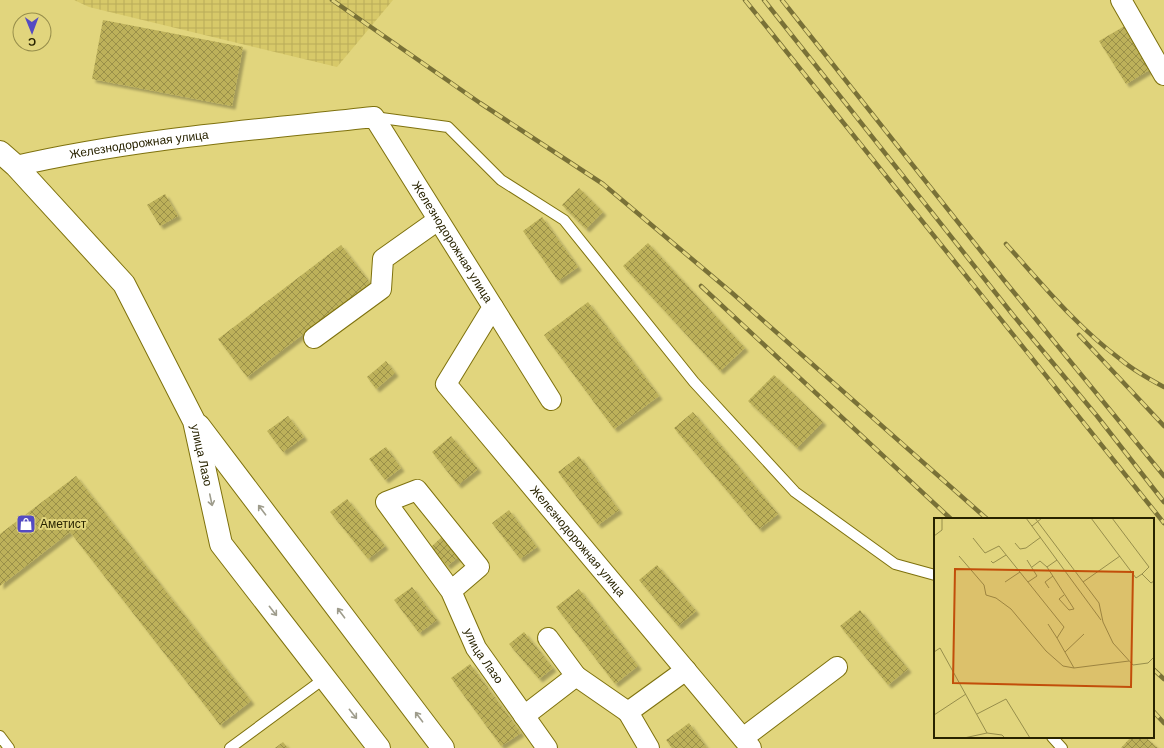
<svg xmlns="http://www.w3.org/2000/svg" width="1164" height="748" font-family="Arial,sans-serif">
  <style>
    .industrial { fill: url(#industrial-grid) }
    .building { fill: url(#building-cross-hatch); filter: url(#shadow) }
    .lines { fill: none; stroke-linecap: round; stroke-linejoin: round }
    .service-casing { stroke: #7e710d; stroke-width: 12 }
    .minor-casing { stroke: #7e710d; stroke-width: 22 }
    .tertiary-casing { stroke: #7e710d; stroke-width: 24 }
    .service { stroke: #fff; stroke-width: 10 }
    .minor { stroke: #fff; stroke-width: 20 }
    .tertiary { stroke: #fff; stroke-width: 22 }
    .rail-casing { stroke: #797137; stroke-width: 4.5 }
    .rail { stroke: #e1d57d; stroke-width: 3; stroke-dasharray: 9; stroke-linecap: butt }
    .oneway { stroke: #9e9c8c }
    .labels { text-anchor: middle; stroke-width: 4; stroke-linejoin: round; paint-order: stroke }
    .street-label { font-size: 12px; fill: #282300; stroke: #e1d57d }
    .poi-label { font-size: 12px; fill: #282300; stroke: #e1d57d; text-anchor: start }
    .inset-road { fill: none; stroke: #978e4b; stroke-width: 1 }
    .view { fill: #c24e0a; fill-opacity: 0.15; stroke: #c24e0a; stroke-width: 2 }
    .inset-edge { fill: none; stroke: #282300; stroke-width: 2 }
  </style>
  <defs>
    <pattern id="industrial-grid" width="8" height="8" patternUnits="userSpaceOnUse"><rect width="8" height="8" fill="#d7c969"/><path d="M0 4h8M4 0v8" fill="none" stroke="#b9ac59"/></pattern>
    <pattern id="building-cross-hatch" width="8" height="8" patternUnits="userSpaceOnUse"><rect width="8" height="8" fill="#bdb15a"/><path d="M0 0l8 8M0 8l8-8" fill="none" stroke="#9a9048"/></pattern>
    <filter id="shadow"><feDropShadow dx="3.5" dy="3.5" stdDeviation="1" flood-color="#0004"/></filter>
  </defs>
  <rect width="100%" height="100%" fill="#e1d57d"/>
  <polygon class="industrial" points="74,0 393,0 337,67 89,7"/>
  <g class="building">
    <polygon points="103,20 243,47 232,106 92,79"/>
    <polygon points="1128,24 1154,67 1126,84 1099,41"/>
    <polygon points="579,188 603,212 586,229 562,205"/>
    <polygon points="165,194 178,216 160,226 147,205"/>
    <polygon points="542,217 578,267 558,281 523,231"/>
    <polygon points="648,243 745,348 720,371 623,266"/>
    <polygon points="341,245 370,283 247,377 218,339"/>
    <polygon points="588,302 659,396 614,429 544,335"/>
    <polygon points="386,361 395,373 376,389 367,377"/>
    <polygon points="774,375 823,422 797,448 748,401"/>
    <polygon points="693,412 778,514 759,529 674,428"/>
    <polygon points="288,416 304,437 283,452 267,431"/>
    <polygon points="451,436 478,469 458,485 432,452"/>
    <polygon points="386,447 401,468 385,480 369,459"/>
    <polygon points="579,456 619,510 598,525 558,472"/>
    <polygon points="76,476 251,701 220,725 70,532 0,586 0,534"/>
    <polygon points="347,499 385,546 368,559 330,512"/>
    <polygon points="509,510 537,547 520,559 492,523"/>
    <polygon points="444,535 461,555 447,566 431,547"/>
    <polygon points="657,565 696,611 678,626 639,580"/>
    <polygon points="412,587 437,620 419,633 394,600"/>
    <polygon points="579,589 638,666 615,684 556,607"/>
    <polygon points="860,610 908,669 888,685 840,626"/>
    <polygon points="524,632 553,668 539,679 509,644"/>
    <polygon points="470,664 521,733 501,746 451,678"/>
    <polygon points="689,723 707,748 672,748 666,740"/>
    <polygon points="1131,737 1145,737 1158,748 1121,748"/>
    <polygon points="283,742 288,748 275,748"/>
  </g>
  <g class="lines">
    <defs>
      <g id="service">
        <polyline points="374,117 448,127 501,180 564,220 694,382 795,492 895,564 935,575"/>
        <polyline points="0,736 9,748"/>
        <polyline points="1052,737 1062,748"/>
        <polyline points="230,748 325,678"/>
      </g>
      <g id="minor">
        <polyline points="1121,0 1164,75"/>
        <path id="s1" d="M 16,166 C 133,139 254,130 374,117 L 493,307 L 446,384 L 751,748"/>
        <polyline points="493,307 551,400"/>
        <polyline points="314,338 381,289 383,259 438,220"/>
        <path id="s2" d="M 451,591 L 479,567 L 417,490 L 386,502 L 451,591 L 476,648 L 547,748"/>
        <polyline points="576,676 628,712"/>
        <polyline points="524,716 576,676 548,638"/>
        <polyline points="743,738 837,667"/>
        <polyline points="649,748 628,712 686,670"/>
      </g>
      <g id="tertiary">
        <path id="s3" d="M 0,152 L 16,166 L 124,284 L 194,421 L 221,544 L 379,748"/>
        <polyline points="199,426 443,748"/>
      </g>
    </defs>
    <use href="#service" class="service-casing"/>
    <use href="#minor" class="minor-casing"/>
    <use href="#tertiary" class="tertiary-casing"/>
    <use href="#service" class="service"/>
    <use href="#minor" class="minor"/>
    <use href="#tertiary" class="tertiary"/>
    <defs>
      <g id="rail">
        <polyline points="332,0 480,103 603,184 731,292 987,519"/>
        <polyline points="745,0 1164,523"/>
        <polyline points="764,0 1013,315 1097,416 1164,502"/>
        <polyline points="782,0 1003,279 1164,476"/>
        <path d="M 1006,244 C 1042,284 1077,327 1120,359 C 1133,370 1149,379 1164,387"/>
        <polyline points="701,286 951,519"/>
        <polyline points="1079,335 1164,426"/>
        <polyline points="1153,669 1164,679"/>
        <polyline points="1153,711 1164,723"/>
      </g>
    </defs>
    <use href="#rail" class="rail-casing"/>
    <use href="#rail" class="rail"/>
  </g>
  <defs><path id="oneway-shaft" d="M-6 0H5M1.5-3L5.5 0L1.5 3" fill="none" stroke-width="1.6" stroke-linecap="round" stroke-linejoin="round"/></defs>
  <g class="oneway">
    <use href="#oneway-shaft" transform="translate(211 500) rotate(78)"/>
    <use href="#oneway-shaft" transform="translate(262 510) rotate(-127)"/>
    <use href="#oneway-shaft" transform="translate(273 611) rotate(52)"/>
    <use href="#oneway-shaft" transform="translate(341 613) rotate(-127)"/>
    <use href="#oneway-shaft" transform="translate(353 714) rotate(52)"/>
    <use href="#oneway-shaft" transform="translate(419 717) rotate(-127)"/>
  </g>
  <defs>
    <symbol id="shop-square" viewBox="-11 -11 22 22"><rect x="-9" y="-9" width="18" height="18" rx="4" fill="#544bc2" stroke="#e1d57d"/><path d="M-5-2.5h2.3a2.7 3.5 0 0 1 5.4 0H5L5.5 6h-11ZM-1.5-2.5h3a1.5 2.3 0 0 0-3 0Z" fill="#fff"/></symbol>
  </defs>
  <g fill-rule="evenodd">
    <use href="#shop-square" x="15" y="513" width="22" height="22"/>
  </g>
  <g class="labels">
    <g class="street-label">
      <text dy="4" stroke="none"><textPath href="#s1" startOffset="125">Железнодорожная улица</textPath></text>
      <text dy="4" stroke="none"><textPath href="#s1" startOffset="509">Железнодорожная улица</textPath></text>
      <text dy="4" stroke="none"><textPath href="#s3" startOffset="370">улица Лазо</textPath></text>
      <text dy="4" stroke="none"><textPath href="#s1" startOffset="881">Железнодорожная улица</textPath></text>
      <text dy="4" stroke="none"><textPath href="#s2" startOffset="352">улица Лазо</textPath></text>
    </g>
    <g class="poi-label">
      <text x="40" y="528">Аметист</text>
    </g>
  </g>
  <g transform="translate(934 518)">
    <rect width="220" height="220" fill="#e1d57d"/>
    <path class="inset-road" d="M 92,0 L 167,102M 101,0 L 165,85 L 169,104 L 179,125 L 199,147 L 214,145 L 220,139M 157,0 L 202,60 L 208,56M 178,0 L 215,49 L 208,56 L 217,65 L 220,63M 98,8 L 108,0M 0,18 L 8,12 L 8,0M 39,20 L 51,35 L 65,28 L 130,109 L 123,120 L 140,150 L 195,143M 81,25 L 86,31 L 92,30 L 107,19M 25,38 L 50,67 L 52,77 L 62,80 L 77,91 L 112,133 L 129,148 L 140,150M 93,42 L 103,58 L 94,64M 123,42 L 113,49 L 140,91 L 135,92 L 125,81 L 130,77M 57,43 L 59,45 L 72,37M 98,49 L 106,43 L 113,49M 71,64 L 86,54M 149,64 L 186,38M 115,70 L 111,64 L 119,58M 114,106 L 123,120M 0,134 L 6,130 L 53,215M 131,134 L 150,116M 43,196 L 72,181 L 96,220M 0,197 L 32,176M 30,220 L 53,215 L 68,217 L 71,220"/>
    <path class="view" d="M 21,51 L 199,54 L 197,169 L 19,165 Z"/>
    <rect width="220" height="220" class="inset-edge"/>
  </g>
  <g transform="translate(32 32) rotate(179)"><circle r="19" fill="#e1d57d" stroke="#978e4b"/>
  <path d="M0-3L7 15L0 10L-7 15Z" fill="#544bc2"/>
  <text y="-6" font-size="11" font-weight="bold" text-anchor="middle" fill="#282300">С</text>
  </g>
</svg>
